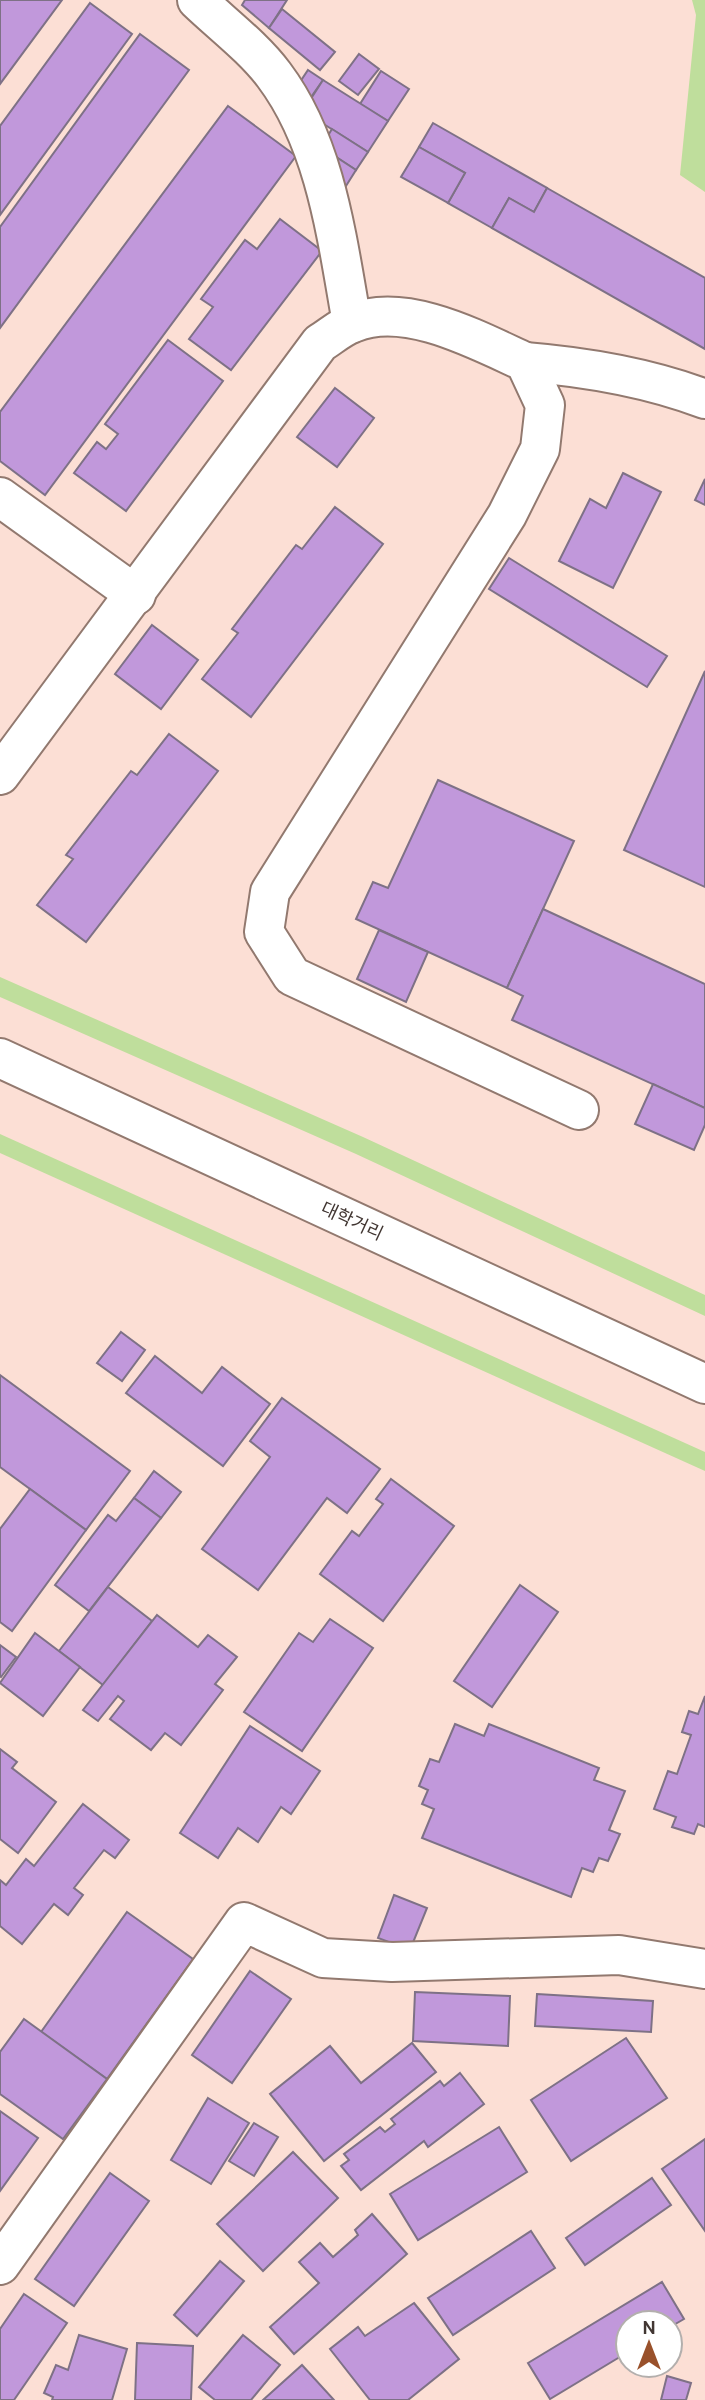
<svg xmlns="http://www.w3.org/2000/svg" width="705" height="2400" font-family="Overpass,'Noto Sans KR',sans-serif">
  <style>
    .green { fill: #bfde9c }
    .building { fill: #c198db; stroke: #7e7186; stroke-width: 2 }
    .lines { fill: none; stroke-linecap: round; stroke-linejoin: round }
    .minor-casing { stroke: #92796f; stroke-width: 42 }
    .major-casing { stroke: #92796f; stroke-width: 42 }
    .minor { stroke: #fff; stroke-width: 38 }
    .major { stroke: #fff; stroke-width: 38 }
    .labels { text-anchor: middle; stroke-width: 6; stroke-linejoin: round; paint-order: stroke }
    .street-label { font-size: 18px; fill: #423733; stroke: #fff }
  </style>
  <rect width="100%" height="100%" fill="#fcdfd5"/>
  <g class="green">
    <polygon points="692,0 705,0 705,192 680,175 696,15"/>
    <polygon points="0,977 363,1137 705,1295 705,1316 356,1154 0,997"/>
    <polygon points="0,1134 705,1452 705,1471 0,1153"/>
  </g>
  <g class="building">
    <polygon points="0,0 62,0 0,84"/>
    <polygon points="245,0 287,0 269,28 242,5"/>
    <polygon points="90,3 132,34 0,215 0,126"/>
    <polygon points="282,9 335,52 320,70 269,28"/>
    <polygon points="140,34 189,70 0,328 0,227"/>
    <polygon points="359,54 379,69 358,95 339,81"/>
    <polygon points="308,70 323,80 309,100 294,91"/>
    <polygon points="381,71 409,89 388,121 360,104"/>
    <polygon points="323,80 388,121 368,152 303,111"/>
    <polygon points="228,106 296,156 45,495 0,461 0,412"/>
    <polygon points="433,123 547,188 534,212 509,198 492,228 448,203 465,173 419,147"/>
    <polygon points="332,129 368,152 356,170 321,147"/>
    <polygon points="419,147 465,173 448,203 401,177"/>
    <polygon points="333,155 356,170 346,186 323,172"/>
    <polygon points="547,188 705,278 705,349 492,228 509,198 534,212"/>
    <polygon points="280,219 322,251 231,370 189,339 213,307 201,299 245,240 257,249"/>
    <polygon points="168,340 223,381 126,511 74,473 97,442 106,449 118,434 105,424"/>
    <polygon points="335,388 374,418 337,467 297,437"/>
    <polygon points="623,473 661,492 613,588 559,561 590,499 606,508"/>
    <polygon points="705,479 705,505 695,500"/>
    <polygon points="335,507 383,544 251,717 202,679 238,633 232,629 296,545 302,549"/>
    <polygon points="509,558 667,656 647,687 489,589"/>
    <polygon points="152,625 198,660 161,709 115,674"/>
    <polygon points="705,671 705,887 624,850"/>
    <polygon points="169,734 218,771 86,942 37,905 73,859 66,855 131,771 137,775"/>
    <polygon points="438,780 574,841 507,988 356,919 373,882 388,888"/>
    <polygon points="543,909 705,984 705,1108 512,1020 523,996 507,988"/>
    <polygon points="379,930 428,952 406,1002 357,979"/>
    <polygon points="653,1084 705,1108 705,1125 694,1150 635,1124"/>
    <polygon points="121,1332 145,1350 122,1381 97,1363"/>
    <polygon points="155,1356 202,1393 222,1367 270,1404 223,1466 126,1393"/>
    <polygon points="0,1375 130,1471 86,1530 0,1467"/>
    <polygon points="282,1398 380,1469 347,1513 327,1498 258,1590 202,1549 270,1457 250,1441"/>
    <polygon points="154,1471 181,1492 161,1518 134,1498"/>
    <polygon points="391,1479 454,1526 383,1621 320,1574 352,1531 359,1536 383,1504 376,1499"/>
    <polygon points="30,1489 86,1530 12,1631 0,1622 0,1529"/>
    <polygon points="134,1498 161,1518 89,1611 55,1585 108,1515 116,1521"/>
    <polygon points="520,1585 558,1612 492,1707 454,1681"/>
    <polygon points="108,1587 152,1621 103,1685 59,1651"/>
    <polygon points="157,1615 198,1647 208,1635 237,1657 215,1684 223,1690 181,1745 165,1733 151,1750 110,1719 124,1701 118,1696 98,1721 83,1710"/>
    <polygon points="330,1619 373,1648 302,1751 244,1712 299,1633 313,1642"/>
    <polygon points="35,1633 80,1667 43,1716 0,1683"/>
    <polygon points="0,1645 16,1657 1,1677 0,1676"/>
    <polygon points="705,1696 705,1827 698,1824 694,1834 672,1827 676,1817 654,1809 668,1771 677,1774 691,1735 682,1732 689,1711 698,1714"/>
    <polygon points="455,1724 484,1736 489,1724 599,1768 594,1780 625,1791 609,1830 620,1834 608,1861 599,1858 593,1872 582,1868 571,1897 422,1838 434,1809 422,1804 428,1790 419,1786 430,1759 439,1762"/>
    <polygon points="250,1726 320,1771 291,1814 281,1807 258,1842 238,1828 218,1858 180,1833"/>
    <polygon points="0,1749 17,1762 12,1768 56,1802 18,1853 0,1839"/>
    <polygon points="83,1804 129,1840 115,1858 104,1850 74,1888 83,1895 68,1915 54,1904 22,1944 0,1926 0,1880 6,1885 26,1859 34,1866"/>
    <polygon points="394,1895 427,1908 410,1950 378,1938"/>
    <polygon points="127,1912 193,1959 107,2079 41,2032"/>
    <polygon points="250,1971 291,1999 232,2083 192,2055"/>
    <polygon points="415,1992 510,1996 508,2046 413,2041"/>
    <polygon points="537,1994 653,2001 651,2032 535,2026"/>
    <polygon points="24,2019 107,2079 63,2139 0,2094 0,2052"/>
    <polygon points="626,2038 667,2098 571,2161 531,2100"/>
    <polygon points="412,2043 436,2072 324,2161 270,2094 330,2046 361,2083"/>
    <polygon points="460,2073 484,2104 428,2147 424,2141 361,2190 341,2166 349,2160 344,2154 380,2127 385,2132 395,2124 391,2119 440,2081 444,2086"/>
    <polygon points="208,2098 249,2123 211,2184 171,2160"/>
    <polygon points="0,2111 38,2138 0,2191"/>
    <polygon points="254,2123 278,2137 254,2176 229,2161"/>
    <polygon points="499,2127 527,2172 418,2240 390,2194"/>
    <polygon points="705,2139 705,2231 662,2169"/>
    <polygon points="293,2152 338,2198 263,2271 217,2224"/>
    <polygon points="110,2173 149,2201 74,2306 35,2279"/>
    <polygon points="652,2178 671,2205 585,2265 566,2238"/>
    <polygon points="372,2214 407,2254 294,2354 270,2327 319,2283 299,2262 320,2243 333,2257 358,2235 355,2230"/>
    <polygon points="531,2231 555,2268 453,2335 428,2298"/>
    <polygon points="220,2261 244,2281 197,2336 174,2315"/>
    <polygon points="662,2282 684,2319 670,2327 670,2323 628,2323 628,2352 550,2399 528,2363"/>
    <polygon points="24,2294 67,2323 14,2400 0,2400 0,2329"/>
    <polygon points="414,2303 459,2359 408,2400 370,2400 330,2349 358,2327 365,2336"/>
    <polygon points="79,2335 127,2349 112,2400 52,2400 53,2397 44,2393 56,2365 68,2370"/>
    <polygon points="243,2335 280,2365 251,2400 215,2400 199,2387"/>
    <polygon points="137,2343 193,2346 191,2400 135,2400"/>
    <polygon points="302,2365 334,2400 263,2400"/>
    <polygon points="667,2376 691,2383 686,2400 661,2400"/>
  </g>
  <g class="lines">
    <defs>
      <g id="minor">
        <path d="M 197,0 C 222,24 253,47 274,75 C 326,144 337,239 352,323"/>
        <path d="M 525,362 C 586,367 647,377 705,399"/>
        <polyline points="0,497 136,595"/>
        <path d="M 0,775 L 320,343 C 330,337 341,327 353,323 C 405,301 477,340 525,362 L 545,405 L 540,449 L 507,515 L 270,892 L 264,932 L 292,976 L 579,1110"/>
        <polyline points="0,2265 244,1922 323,1958 392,1962 619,1955 705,1969"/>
      </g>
      <polyline id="major" points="0,1058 705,1384"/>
    </defs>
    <use href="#minor" class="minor-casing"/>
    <use href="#major" class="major-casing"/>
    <use href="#minor" class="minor"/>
    <use href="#major" class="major"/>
  </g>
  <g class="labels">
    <g class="street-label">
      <text transform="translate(352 1221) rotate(25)" y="6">대학거리</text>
    </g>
  </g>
  <g transform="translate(649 2344)"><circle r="33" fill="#ffffff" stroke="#b3afad" stroke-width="2"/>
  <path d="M0-5L12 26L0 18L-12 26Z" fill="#99512b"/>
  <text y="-10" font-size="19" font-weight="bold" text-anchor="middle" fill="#423733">N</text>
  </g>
</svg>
